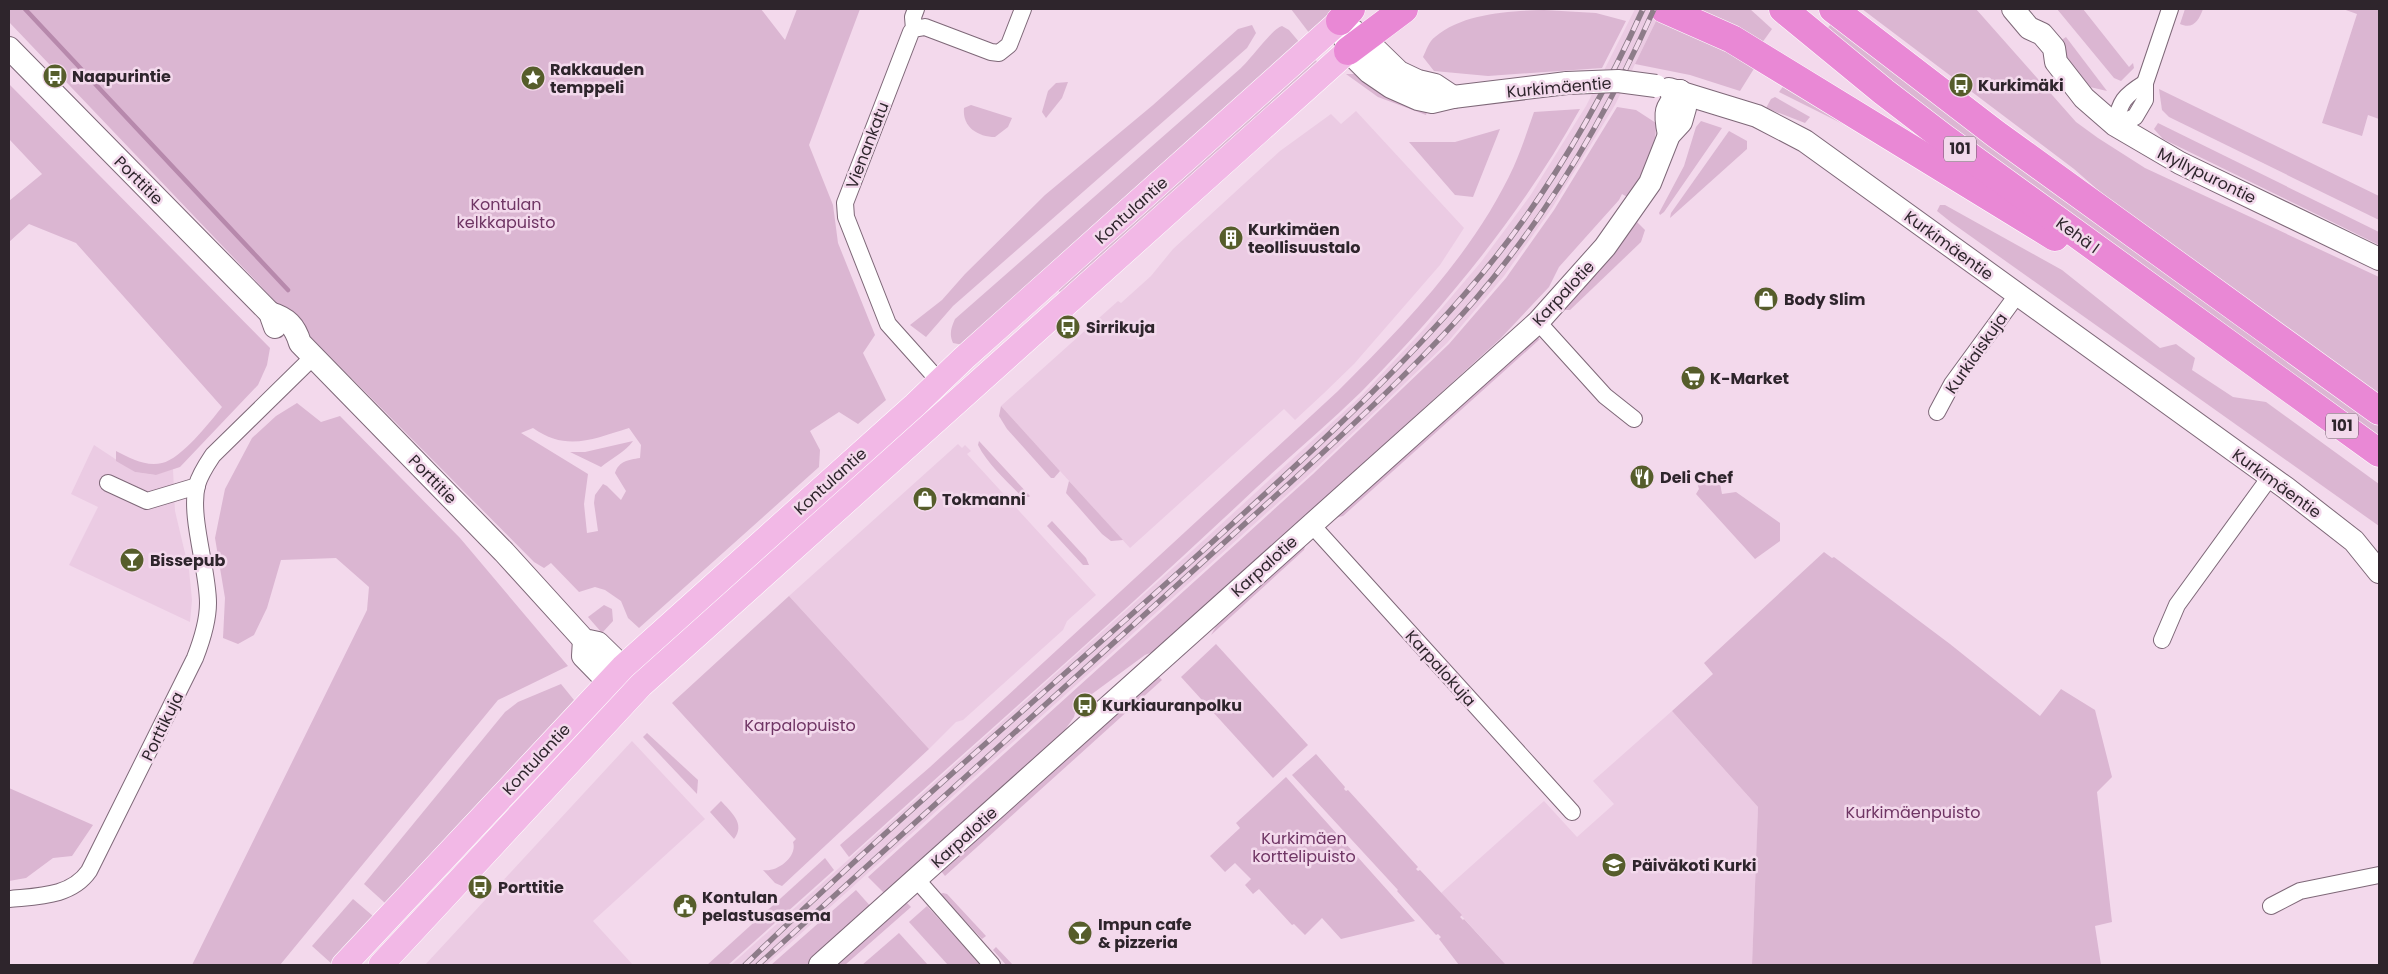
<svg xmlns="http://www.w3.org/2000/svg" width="2388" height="974" font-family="Poppins,sans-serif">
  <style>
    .built { fill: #ebcbe3 }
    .green { fill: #dbb6d2; fill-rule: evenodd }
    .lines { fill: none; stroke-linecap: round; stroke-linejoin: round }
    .stream { stroke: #b789ac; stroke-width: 4.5 }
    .street-casing { stroke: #7e6878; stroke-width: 18 }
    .secondary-casing { stroke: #7e6878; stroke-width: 24 }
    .primary-casing { stroke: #fff; stroke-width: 26 }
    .highway-casing { stroke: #fff; stroke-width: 29 }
    .street { stroke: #fff; stroke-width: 16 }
    .secondary { stroke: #fff; stroke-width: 22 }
    .primary { stroke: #f2b8e6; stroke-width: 25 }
    .highway { stroke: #e988d5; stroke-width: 28 }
    .rail-casing { stroke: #8d7c89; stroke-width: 5.5 }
    .rail { stroke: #f3d9ec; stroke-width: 4; stroke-dasharray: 11; stroke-linecap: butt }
    .secondary-bridge-casing { stroke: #7e6878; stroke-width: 24; stroke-linecap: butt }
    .secondary-bridge { stroke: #fff; stroke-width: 22 }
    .labels { text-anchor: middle; stroke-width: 5; stroke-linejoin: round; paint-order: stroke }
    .shield { fill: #f3d9ec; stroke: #695b66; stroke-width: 1 }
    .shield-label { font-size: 15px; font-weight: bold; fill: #2e252c }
    .poi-label { font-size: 16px; font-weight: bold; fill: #2e252c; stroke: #f3d9ec; text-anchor: start }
    .street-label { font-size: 16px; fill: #2e252c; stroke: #f3d9ec }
    .park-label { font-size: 16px; fill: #6f3564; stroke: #f3d9ec }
  </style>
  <rect width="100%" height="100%" fill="#f3d9ec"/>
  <g class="built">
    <polygon points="1635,9 1662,9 1615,105 1552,208 1504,276 1447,343 1312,472 766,965 731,965 1193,550 1362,395 1425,328 1481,262 1530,196 1586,106"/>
    <polygon points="1356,111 1464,228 1440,265 1354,364 1323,394 1295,420 1284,409 1130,548 1001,406 1118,301 1121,303 1151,276 1173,249 1280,151 1331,114 1341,124"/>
    <polygon points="958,444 962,448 965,445 971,451 967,454 1096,595 1067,621 1063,630 963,720 956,722 929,749 789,596"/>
    <polygon points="94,445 135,472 155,475 173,469 175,511 189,570 192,600 190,622 69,565 98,507 71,494"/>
    <polygon points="1672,711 1758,807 1752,965 1506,965 1441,893 1544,801 1577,837 1614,804 1593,781"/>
    <polygon points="632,741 705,819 593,921 633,965 425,965"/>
  </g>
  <g class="green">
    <path d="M 9,9 L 761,9 L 785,40 L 797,9 L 860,9 L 809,145 L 833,205 L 838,243 L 875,335 L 863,353 L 886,400 L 858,424 L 839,412 L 810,431 L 820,450 L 819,467 L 639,628 L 628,618 L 621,601 L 605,590 L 595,587 L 579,592 L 551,563 L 544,568 L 534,562 L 274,300 L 9,22 ZM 533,428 C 567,452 593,439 629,428 L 641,445 L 640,458 C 628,460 619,461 615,473 L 626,491 L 621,500 L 607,486 L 603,484 L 595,495 L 594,503 L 598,531 L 587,533 L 584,504 L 588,474 L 521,433 Z"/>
    <polygon points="1291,9 1335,9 1310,34"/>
    <polygon points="1695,9 1750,9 1772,29 1759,47"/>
    <polygon points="1862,9 1976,9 2076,122 2098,138 2145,168 2379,277 2379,398 2131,219 2074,169"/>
    <polygon points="2057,9 2083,9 2129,67 2133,63 2134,68 2121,81 2114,78"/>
    <path d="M 2185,9 L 2203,9 C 2199,20 2193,30 2180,24 Z"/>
    <polygon points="2343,9 2379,9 2379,119 2368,115 2362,136 2322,123 2357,14"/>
    <path d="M 1544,10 L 1596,13 L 1626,21 L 1602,68 L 1488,76 L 1434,71 L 1423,57 C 1426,51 1429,41 1435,37 C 1463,13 1509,11 1544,10 Z"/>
    <polygon points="1658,17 1698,34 1755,67 1740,91 1690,75 1635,64"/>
    <polygon points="1831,24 2379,425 2379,441 2042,198 1826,30"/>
    <polygon points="1252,25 1256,33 1247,48 953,306 926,337 910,325 942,300 965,274 1045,195 1153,105 1238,29"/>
    <path d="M 1282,26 L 1289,30 L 1300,43 L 963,345 L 953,343 C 949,334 951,328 955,319 L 1241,68 C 1251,59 1273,28 1282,26 Z"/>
    <polygon points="2066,37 2107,91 2090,87 2056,44"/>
    <polygon points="1314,58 1319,64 1063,296 1058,290"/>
    <polygon points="1346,74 1357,74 1428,108 1426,115 1378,97"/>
    <polygon points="1068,82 1062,98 1046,118 1042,112 1048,91 1056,83"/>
    <path d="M 9,84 L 270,348 L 267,365 L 258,385 L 180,467 L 156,475 L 135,472 L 116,461 L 116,451 C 130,458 146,467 162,463 C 181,459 210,422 222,407 L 76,243 L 29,224 L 9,242 L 9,201 L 42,174 L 9,139 Z"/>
    <polygon points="1785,84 1843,122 1845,125 1779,92"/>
    <polygon points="2159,89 2379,196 2379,220 2169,117 2162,110"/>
    <polygon points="1775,97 1810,117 1805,123 1766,108 1771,99"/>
    <path d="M 971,105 L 1012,118 L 1008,127 L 995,137 C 978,137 962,127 964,108 Z"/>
    <path d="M 1617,107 L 1636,110 L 1656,123 C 1657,148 1643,177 1629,198 L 1622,194 L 1619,200 L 1559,267 L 1549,287 L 1500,339 L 1158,650 L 1145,655 L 1077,705 L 1074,717 L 1060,737 L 886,895 L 868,877 L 1313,474 L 1449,344 L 1506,278 L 1554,210 Z"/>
    <path d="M 1580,109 C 1522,213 1445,307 1361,392 C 1327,425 1290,456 1256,488 C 1123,614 984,734 849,857 L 840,845 L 930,767 L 1338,391 C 1405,324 1474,253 1514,166 C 1522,148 1528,129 1534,112 Z"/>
    <polygon points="1701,121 1722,128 1664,212 1660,215 1659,213 1684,166 1696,127"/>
    <polygon points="2158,123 2379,232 2379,245 2163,139 2154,129"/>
    <polygon points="1500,129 1473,197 1455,195 1409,142 1455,142"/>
    <polygon points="1729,131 1747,141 1747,149 1670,218 1671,213"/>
    <polygon points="1940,205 1945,205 2062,270 2160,348 2176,344 2195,358 2192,370 2233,397 2266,402 2379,484 2379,526 1952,223 1937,211"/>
    <polygon points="1635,220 1645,230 1641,242 1570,310 1564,310"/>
    <polygon points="1538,338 1540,339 1343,516 1331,519 1528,340"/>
    <polygon points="297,403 321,422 340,416 460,538 568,666 498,700 280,965 192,965 367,610 369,587 336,558 281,560 267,608 254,635 238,644 223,638 225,598 215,538 225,489 252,438 276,416"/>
    <polygon points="1001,406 1060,471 1054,478 1051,478 1007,429 999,416"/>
    <path d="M 633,441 C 625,452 612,458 601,467 L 570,452 L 585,452 Z"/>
    <path d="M 979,441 L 1030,496 L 1029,497 L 1022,497 C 1007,481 988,465 978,445 Z"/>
    <polygon points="1719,478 1722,494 1736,492 1780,523 1780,541 1755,559 1696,494 1699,489 1697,482"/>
    <polygon points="1069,481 1123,540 1111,541 1102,534 1066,493"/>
    <polygon points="1052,521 1086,558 1089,565 1083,565 1047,526"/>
    <polygon points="1306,543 1304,550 1211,635 1218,623"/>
    <polygon points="1824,552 1832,558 1834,557 1950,644 2040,716 2061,689 2095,710 2112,777 2097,792 2112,922 2095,926 2101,965 1752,965 1758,807 1672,711 1713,674 1704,663"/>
    <path d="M 789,596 L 929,749 L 782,886 L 775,883 L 763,870 C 776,873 798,857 793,842 L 796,839 L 672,703 Z"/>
    <polygon points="604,605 612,609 613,621 602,633 588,617"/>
    <polygon points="1216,644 1308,745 1273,778 1181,677"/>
    <polygon points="1157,675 1162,680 945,876 941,871"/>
    <polygon points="561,684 574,700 385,903 364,884 505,712 518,702"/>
    <polygon points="647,733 698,780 697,794 643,737"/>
    <polygon points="1316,754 1345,787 1344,789 1346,791 1348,790 1418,867 1416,869 1418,871 1420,870 1462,915 1460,917 1463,920 1464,919 1506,965 1459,965 1439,939 1441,937 1438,934 1436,935 1397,891 1398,890 1292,775"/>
    <polygon points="1286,777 1415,921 1341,939 1322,918 1305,935 1294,924 1292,925 1259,889 1253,894 1245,885 1251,879 1235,863 1225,872 1210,856 1240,828 1236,823"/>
    <polygon points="9,788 93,825 72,856 53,858 26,878 9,881"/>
    <path d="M 721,801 C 731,812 746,824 734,839 L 710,812 Z"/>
    <polygon points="825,858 834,870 728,965 707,965"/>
    <polygon points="856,890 872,908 808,965 771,965"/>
    <polygon points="943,893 947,894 986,936 982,939 940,894"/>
    <polygon points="353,899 373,916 332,964 312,946"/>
    <polygon points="906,902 911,907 845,965 835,965"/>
    <polygon points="927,906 981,965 948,965 909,922"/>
    <polygon points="899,933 928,965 862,965"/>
    <polygon points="996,947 1013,965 1006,965 993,950"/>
  </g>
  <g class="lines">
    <polyline class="stream" points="25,9 288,290"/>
    <defs>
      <g id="street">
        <polyline points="914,29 913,17 916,9"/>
        <polyline points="2115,125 2135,117 2145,100 2145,83 2170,9"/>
        <path d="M 2115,125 C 2120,101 2124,96 2145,83"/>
        <polyline points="1538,322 1605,396 1634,419"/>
        <polyline points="939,381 888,324 846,217 845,203 911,32 914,29 925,27 991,52 999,53 1009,45 1023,9"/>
        <polyline points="1937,412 1952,384 2017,295"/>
        <polyline points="108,483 147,501 197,486"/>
        <polyline points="1311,524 1572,812"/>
        <polyline points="2162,640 2177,605 2270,477"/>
        <polyline points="917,880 992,965"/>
        <path d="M 9,899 C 37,896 71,897 89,871 L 195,658 C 202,640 208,622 208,603 C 208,569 189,516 197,485 C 200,474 207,464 213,455 L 313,357"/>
        <polyline points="2271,906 2300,891 2379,875"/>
      </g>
      <g id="secondary">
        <polyline points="2013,9 2029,28 2042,34 2054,48 2056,62 2084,98 2115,125 2180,163 2379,259"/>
        <polyline points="1340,21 1348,51 1369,72 1391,87 1418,99 1432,102 1453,97 1567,83"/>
        <polyline points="1351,29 1365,39 1399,72 1418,81 1435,85 1453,97"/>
        <polyline points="9,48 270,313 275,327"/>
        <polyline points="1669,89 1757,116 1805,141 2286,488 2354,541 2379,572"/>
        <path d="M 1669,135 C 1664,112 1665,108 1680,91"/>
        <path d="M 270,313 C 287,318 295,326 300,343 L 504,552 L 584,640 L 598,643 L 636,680"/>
        <polyline points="584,640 583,656 622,696"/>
        <polyline points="820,965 1538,322 1605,247 1650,183 1669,135 1681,122 1685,108 1680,91"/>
      </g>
      <g id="primary">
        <polyline points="344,965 623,667 915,405 964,358 1340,21"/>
        <polyline points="381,965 641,685 1348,51"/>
      </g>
      <g id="highway">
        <polyline points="1664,9 1732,39 2055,237"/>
        <polyline points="1783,9 1884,92 1944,138 2379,453"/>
        <polyline points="1833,9 1996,134 2379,411"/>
        <polyline points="1340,21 1351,9"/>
        <polyline points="1348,51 1404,9"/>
      </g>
    </defs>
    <use href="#street" class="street-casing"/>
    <use href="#secondary" class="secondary-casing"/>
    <use href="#primary" class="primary-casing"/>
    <use href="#highway" class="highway-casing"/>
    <use href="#street" class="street"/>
    <use href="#secondary" class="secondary"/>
    <use href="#primary" class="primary"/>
    <use href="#highway" class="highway"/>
    <defs>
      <g id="rail">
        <path d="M 745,965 C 888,826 1040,697 1188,564 C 1283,478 1379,392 1464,295 C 1538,211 1597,111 1643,9"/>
        <path d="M 758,965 L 1291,482 C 1354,424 1417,366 1474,301 C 1548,215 1608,113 1654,9"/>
      </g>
    </defs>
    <use href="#rail" class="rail-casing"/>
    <use href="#rail" class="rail"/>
    <defs>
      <polyline id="secondary-bridge" points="1567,83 1618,81 1656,86"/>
    </defs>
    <use href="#secondary-bridge" class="secondary-bridge-casing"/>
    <use href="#secondary-bridge" class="secondary-bridge"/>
  </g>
  <defs>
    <symbol id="bus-disc" viewBox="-11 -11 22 22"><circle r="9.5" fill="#565d2b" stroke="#f3d9ec"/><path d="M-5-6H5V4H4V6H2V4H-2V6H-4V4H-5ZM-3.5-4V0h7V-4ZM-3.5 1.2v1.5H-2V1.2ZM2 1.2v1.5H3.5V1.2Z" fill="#fff"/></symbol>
    <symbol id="sight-disc" viewBox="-11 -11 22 22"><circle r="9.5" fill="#565d2b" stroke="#f3d9ec"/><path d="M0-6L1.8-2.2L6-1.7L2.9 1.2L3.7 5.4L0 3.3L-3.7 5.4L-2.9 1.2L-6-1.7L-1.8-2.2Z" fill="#fff"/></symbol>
    <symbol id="building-disc" viewBox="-11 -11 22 22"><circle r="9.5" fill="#565d2b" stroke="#f3d9ec"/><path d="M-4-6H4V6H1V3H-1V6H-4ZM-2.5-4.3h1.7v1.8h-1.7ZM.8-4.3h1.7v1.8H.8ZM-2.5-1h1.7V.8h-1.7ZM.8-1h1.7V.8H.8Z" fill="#fff"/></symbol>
    <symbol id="shop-disc" viewBox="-11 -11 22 22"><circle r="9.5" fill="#565d2b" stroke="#f3d9ec"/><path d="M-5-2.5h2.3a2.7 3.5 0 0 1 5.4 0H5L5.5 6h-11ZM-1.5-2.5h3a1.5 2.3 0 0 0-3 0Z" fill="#fff"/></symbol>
    <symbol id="supermarket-disc" viewBox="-11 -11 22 22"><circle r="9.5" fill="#565d2b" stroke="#f3d9ec"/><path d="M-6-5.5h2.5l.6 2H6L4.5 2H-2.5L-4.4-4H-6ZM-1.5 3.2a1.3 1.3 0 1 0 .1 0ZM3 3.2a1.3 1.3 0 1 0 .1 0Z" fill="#fff"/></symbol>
    <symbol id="restaurant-disc" viewBox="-11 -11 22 22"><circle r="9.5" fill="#565d2b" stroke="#f3d9ec"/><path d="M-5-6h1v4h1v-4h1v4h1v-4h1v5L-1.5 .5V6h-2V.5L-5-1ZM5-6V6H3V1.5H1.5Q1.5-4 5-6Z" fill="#fff"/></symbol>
    <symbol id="bar-disc" viewBox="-11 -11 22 22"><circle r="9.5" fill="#565d2b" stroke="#f3d9ec"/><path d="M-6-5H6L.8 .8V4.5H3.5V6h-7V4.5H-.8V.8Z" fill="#fff"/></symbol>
    <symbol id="school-disc" viewBox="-11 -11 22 22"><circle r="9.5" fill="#565d2b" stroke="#f3d9ec"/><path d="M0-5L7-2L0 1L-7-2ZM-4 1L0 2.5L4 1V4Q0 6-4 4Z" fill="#fff"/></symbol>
    <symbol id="civic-disc" viewBox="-11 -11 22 22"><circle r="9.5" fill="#565d2b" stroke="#f3d9ec"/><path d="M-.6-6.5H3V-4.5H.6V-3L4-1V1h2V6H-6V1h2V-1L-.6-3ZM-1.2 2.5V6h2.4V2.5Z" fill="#fff"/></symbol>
  </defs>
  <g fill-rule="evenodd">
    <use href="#bus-disc" x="41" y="62" width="28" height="28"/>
    <use href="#sight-disc" x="519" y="64" width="28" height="28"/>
    <use href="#bus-disc" x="1947" y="71" width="28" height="28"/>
    <use href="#building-disc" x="1217" y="224" width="28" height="28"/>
    <use href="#shop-disc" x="1752" y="285" width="28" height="28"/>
    <use href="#bus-disc" x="1054" y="313" width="28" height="28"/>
    <use href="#supermarket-disc" x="1679" y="364" width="28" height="28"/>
    <use href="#restaurant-disc" x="1628" y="463" width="28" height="28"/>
    <use href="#shop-disc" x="911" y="485" width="28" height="28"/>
    <use href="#bar-disc" x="118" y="546" width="28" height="28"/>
    <use href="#bus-disc" x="1071" y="691" width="28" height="28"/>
    <use href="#school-disc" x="1600" y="851" width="28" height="28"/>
    <use href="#bus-disc" x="466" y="873" width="28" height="28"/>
    <use href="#civic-disc" x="671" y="892" width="28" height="28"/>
    <use href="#bar-disc" x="1066" y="919" width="28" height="28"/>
  </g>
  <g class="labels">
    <g class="shield">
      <rect x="1944" y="136.5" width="32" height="25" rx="4"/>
      <rect x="2326" y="413.5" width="32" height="25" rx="4"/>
    </g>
    <g class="shield-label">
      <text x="1960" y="154">101</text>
      <text x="2342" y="431">101</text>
    </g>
    <g class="poi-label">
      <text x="550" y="75">Rakkauden<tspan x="550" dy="18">temppeli</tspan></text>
      <text x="72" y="82">Naapurintie</text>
      <text x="1978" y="91">Kurkimäki</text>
      <text x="1248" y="235">Kurkimäen<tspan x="1248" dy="18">teollisuustalo</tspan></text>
      <text x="1784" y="305">Body Slim</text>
      <text x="1086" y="333">Sirrikuja</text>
      <text x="1710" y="384">K-Market</text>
      <text x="1660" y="483">Deli Chef</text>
      <text x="942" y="505">Tokmanni</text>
      <text x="150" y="566">Bissepub</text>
      <text x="1102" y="711">Kurkiauranpolku</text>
      <text x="1632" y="871">Päiväkoti Kurki</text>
      <text x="498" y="893">Porttitie</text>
      <text x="702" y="903">Kontulan<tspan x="702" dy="18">pelastusasema</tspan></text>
      <text x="1098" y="930">Impun cafe<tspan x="1098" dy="18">&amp; pizzeria</tspan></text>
    </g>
    <g class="street-label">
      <text transform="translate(1559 87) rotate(-5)" y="6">Kurkimäentie</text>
      <text transform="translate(867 145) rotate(-69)" y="6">Vienankatu</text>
      <text transform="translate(2207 175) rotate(26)" y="6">Myllypurontie</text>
      <text transform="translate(139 180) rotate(45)" y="6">Porttitie</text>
      <text transform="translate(1131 210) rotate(-42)" y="6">Kontulantie</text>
      <text transform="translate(2078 235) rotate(36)" y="6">Kehä I</text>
      <text transform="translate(1949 245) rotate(36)" y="6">Kurkimäentie</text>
      <text transform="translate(1563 293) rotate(-47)" y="6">Karpalotie</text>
      <text transform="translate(1976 353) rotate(-55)" y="6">Kurkiaiskuja</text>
      <text transform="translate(433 479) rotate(46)" y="6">Porttitie</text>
      <text transform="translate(830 481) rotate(-42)" y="6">Kontulantie</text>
      <text transform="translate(2277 483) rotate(36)" y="6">Kurkimäentie</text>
      <text transform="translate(1264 566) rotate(-42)" y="6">Karpalotie</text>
      <text transform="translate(1441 668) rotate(48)" y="6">Karpalokuja</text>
      <text transform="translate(162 726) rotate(-64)" y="6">Porttikuja</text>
      <text transform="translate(536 759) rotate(-47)" y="6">Kontulantie</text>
      <text transform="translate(964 837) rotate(-42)" y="6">Karpalotie</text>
    </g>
    <g class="park-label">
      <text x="506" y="210">Kontulan<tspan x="506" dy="18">kelkkapuisto</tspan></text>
      <text x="800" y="731">Karpalopuisto</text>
      <text x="1913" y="818">Kurkimäenpuisto</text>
      <text x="1304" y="844">Kurkimäen<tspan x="1304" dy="18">korttelipuisto</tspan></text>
    </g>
  </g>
  <rect width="2388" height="974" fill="none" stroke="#2e252c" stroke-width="20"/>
</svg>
